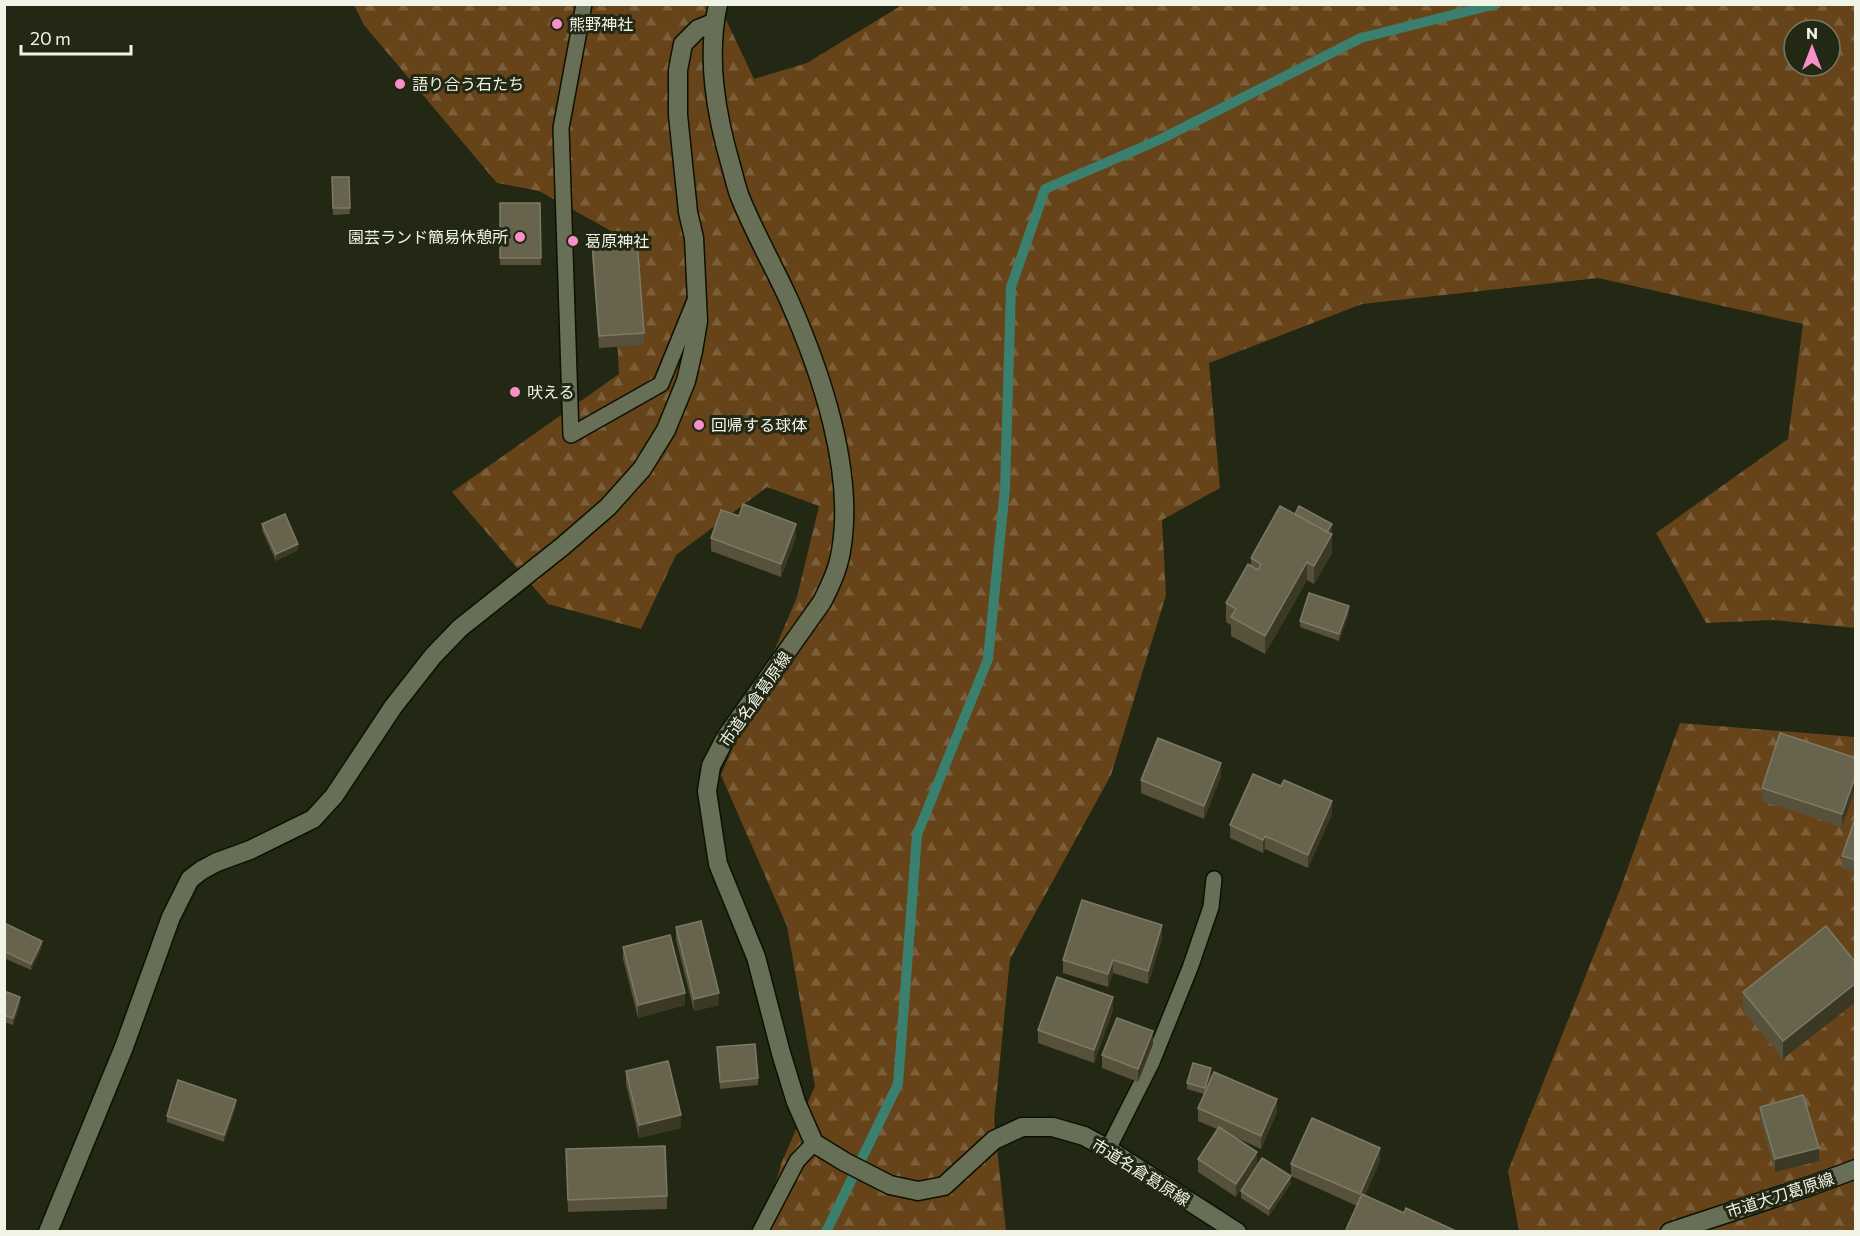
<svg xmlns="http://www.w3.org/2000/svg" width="1860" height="1236" font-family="Commissioner,'Noto Sans JP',sans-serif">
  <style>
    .forest { fill: url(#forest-firs); fill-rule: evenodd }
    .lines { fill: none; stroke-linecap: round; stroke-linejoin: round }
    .stream { stroke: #3b7f6e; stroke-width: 10 }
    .service-casing { stroke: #0c1101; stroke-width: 18 }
    .minor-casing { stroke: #0c1101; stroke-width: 21 }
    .service { stroke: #686f57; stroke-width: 15 }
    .minor { stroke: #686f57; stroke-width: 18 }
    .wall { fill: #57513b }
    .shaded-wall { fill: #3b3923 }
    .building { fill: #67634d; stroke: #7c7a66; stroke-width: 1.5 }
    .poi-dot { fill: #f98fc9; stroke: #222813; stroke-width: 2 }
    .labels { text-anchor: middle; stroke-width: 6; stroke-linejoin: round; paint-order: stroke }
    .poi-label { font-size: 16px; fill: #f0f4e7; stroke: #222813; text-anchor: start }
    .street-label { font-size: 16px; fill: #f0f4e7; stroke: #222813 }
  </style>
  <defs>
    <pattern id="forest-firs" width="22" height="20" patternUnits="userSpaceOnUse" patternTransform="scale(1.5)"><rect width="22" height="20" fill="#664319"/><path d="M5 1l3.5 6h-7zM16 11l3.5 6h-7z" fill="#7c5f3a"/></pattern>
  </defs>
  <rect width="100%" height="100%" fill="#222813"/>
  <g class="forest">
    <path d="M 354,5 L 719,5 L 754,79 L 807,63 L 902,5 L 1855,5 L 1855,628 L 1773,620 L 1706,623 L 1656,533 L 1788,439 L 1803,324 L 1598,278 L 1362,304 L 1209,363 L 1220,488 L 1162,520 L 1166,595 L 1111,775 L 1010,959 L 994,1120 L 1006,1231 L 762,1231 L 781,1164 L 815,1086 L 787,926 L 721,775 L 797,597 L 819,506 L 767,487 L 676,555 L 641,629 L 548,604 L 452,492 L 619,374 L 611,231 L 539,191 L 497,183 L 364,25 ZM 1794,30 L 1830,30 L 1830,66 L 1794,66 Z"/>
    <polygon points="1680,723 1855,737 1855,1231 1519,1231 1508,1171 1621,887"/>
  </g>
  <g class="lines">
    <polyline class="stream" points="826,1232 898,1084 917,835 988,659 1005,488 1011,287 1045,189 1161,139 1361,38 1496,4"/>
    <defs>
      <g id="service">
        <polyline points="584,4 561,128 571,435 661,384 696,298"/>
        <polyline points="1108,1149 1152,1062 1190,968 1211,907 1214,879"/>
        <polyline points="760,1232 797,1161 814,1143"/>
      </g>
      <g id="minor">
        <path d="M 718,4 C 706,58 716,114 731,166 C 734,176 736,187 740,197 C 754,232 773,265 789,300 C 821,372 855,472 841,551 C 838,570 830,586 822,602 L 726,737 L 711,766 L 707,791 L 718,864 L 756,957 L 781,1053 L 796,1102 L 814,1143 L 845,1162 L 890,1185 L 918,1191 L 944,1186 L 994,1140 L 1022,1127 L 1053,1127 L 1084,1136 L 1108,1149 L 1237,1232"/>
        <polyline points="48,1232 124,1047 171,917 190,879 202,870 217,862 250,850 313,819 334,796 393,707 433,656 460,628 563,546 608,507 642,469 666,430 686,381 693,351 698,321 694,238 688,212 678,115 678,70 683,44 698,29 713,23"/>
        <polyline points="1670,1232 1813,1185 1856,1169"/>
      </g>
    </defs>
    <use href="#service" class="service-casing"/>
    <use href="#minor" class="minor-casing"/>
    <use href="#service" class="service"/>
    <use href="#minor" class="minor"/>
  </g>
  <g class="wall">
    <polygon points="332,177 349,177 350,214 333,215"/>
    <polygon points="500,203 540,203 541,265 500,265"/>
    <polygon points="592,242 644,333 644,345 599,348 592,255"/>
    <polygon points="1295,514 1332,530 1330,533 1332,553 1314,584 1307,580 1265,654 1231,636 1231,625 1226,622 1226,603 1251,565 1251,558"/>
    <polygon points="262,524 298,550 276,561 262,530"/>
    <polygon points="796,537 781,577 711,551 711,538"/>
    <polygon points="1349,613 1339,641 1300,627 1300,621"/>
    <polygon points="1856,758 1856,787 1842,827 1762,801 1762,788"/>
    <polygon points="1221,776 1204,819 1141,793 1141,780"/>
    <polygon points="1332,814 1308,868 1265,849 1263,853 1230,838 1230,825"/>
    <polygon points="1856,816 1856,873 1842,868 1842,856"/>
    <polygon points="4,923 42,947 31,970 4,958"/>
    <polygon points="1826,926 1783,1059 1743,1010 1743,992"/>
    <polygon points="676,927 719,1005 694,1011 676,940"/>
    <polygon points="1162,938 1148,984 1113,973 1108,987 1063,973 1063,960"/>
    <polygon points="623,947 685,1005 638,1018 623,959"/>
    <polygon points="4,991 20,1004 13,1025 4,1022"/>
    <polygon points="1113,1010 1094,1063 1038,1043 1038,1030"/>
    <polygon points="1153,1044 1138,1082 1102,1068 1102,1055"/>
    <polygon points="717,1047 758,1078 758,1085 720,1089"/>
    <polygon points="626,1071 681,1128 639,1138 626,1084"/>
    <polygon points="1211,1075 1207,1087 1277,1112 1261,1149 1235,1137 1257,1164 1236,1197 1198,1172 1198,1159 1217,1129 1198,1121 1198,1108 1204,1094 1187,1089 1187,1083"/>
    <polygon points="236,1106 224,1142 167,1122 167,1116"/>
    <polygon points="1760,1107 1819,1161 1775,1172 1760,1119"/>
    <polygon points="566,1149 667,1196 667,1209 568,1212"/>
    <polygon points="1380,1161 1365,1195 1404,1213 1357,1206 1291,1176 1291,1164"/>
    <polygon points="1291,1183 1269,1216 1241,1198 1241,1191"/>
  </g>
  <g class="shaded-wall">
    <polygon points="796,524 796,537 781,577 781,564"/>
    <polygon points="1332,524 1332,530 1325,542 1325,535"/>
    <polygon points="1332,534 1332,553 1314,584 1314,566"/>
    <polygon points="298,544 298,550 276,561 276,554"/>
    <polygon points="1307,562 1307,580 1265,654 1265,636"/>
    <polygon points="1349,606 1349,613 1339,641 1339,634"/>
    <polygon points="1221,763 1221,776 1204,819 1204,806"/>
    <polygon points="1856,774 1856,787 1842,827 1842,814"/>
    <polygon points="1332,801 1332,814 1308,868 1308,855"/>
    <polygon points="1265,836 1265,849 1263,853 1263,840"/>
    <polygon points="1162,925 1162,938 1148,984 1148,971"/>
    <polygon points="42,941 42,947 31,970 31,964"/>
    <polygon points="1113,960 1113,973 1108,987 1108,974"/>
    <polygon points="1856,983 1856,1002 1783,1059 1783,1041"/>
    <polygon points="685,993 685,1005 638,1018 638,1005"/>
    <polygon points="719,993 719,1005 694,1011 694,999"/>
    <polygon points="20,997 20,1004 13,1025 13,1018"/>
    <polygon points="1113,997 1113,1010 1094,1063 1094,1050"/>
    <polygon points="1153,1031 1153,1044 1138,1082 1138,1069"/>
    <polygon points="1211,1068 1211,1075 1205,1095 1205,1088"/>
    <polygon points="1277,1099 1277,1112 1261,1149 1261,1136"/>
    <polygon points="236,1100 236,1106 224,1142 224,1135"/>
    <polygon points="681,1115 681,1128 639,1138 639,1125"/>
    <polygon points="1380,1148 1380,1161 1360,1207 1360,1194"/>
    <polygon points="1819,1148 1819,1161 1775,1172 1775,1159"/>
    <polygon points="1257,1152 1257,1164 1236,1197 1236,1184"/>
    <polygon points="1291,1176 1291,1183 1269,1216 1269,1209"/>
  </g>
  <g class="building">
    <polygon points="332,177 349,177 350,208 333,208"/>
    <polygon points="500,203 540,203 541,258 500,258"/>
    <polygon points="637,239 644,333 599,336 592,242"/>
    <polygon points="743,504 796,524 781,564 711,538 721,510 739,516"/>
    <polygon points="1280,506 1332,534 1314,566 1307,562 1265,636 1231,617 1236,609 1226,603 1248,564 1258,570 1261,564 1251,558"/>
    <polygon points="1299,506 1332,524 1327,532 1295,514"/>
    <polygon points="285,514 298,544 276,554 262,524"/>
    <polygon points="1309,593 1349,606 1339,634 1300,621"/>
    <polygon points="1780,733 1856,758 1856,774 1842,814 1762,788"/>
    <polygon points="1158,738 1221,763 1204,806 1141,780"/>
    <polygon points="1253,774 1281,786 1284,780 1332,801 1308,855 1265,836 1263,840 1230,825"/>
    <polygon points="1856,816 1856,860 1842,856"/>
    <polygon points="1082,900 1162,925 1148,971 1113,960 1108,974 1063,960"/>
    <polygon points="701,921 719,993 694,999 676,927"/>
    <polygon points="4,923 42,941 31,964 4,951"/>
    <polygon points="1826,926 1856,963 1856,983 1783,1041 1743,992"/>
    <polygon points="670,935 685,993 638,1005 623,947"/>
    <polygon points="1057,977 1113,997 1094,1050 1038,1030"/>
    <polygon points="4,991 20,997 13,1018 4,1015"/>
    <polygon points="1117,1018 1153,1031 1138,1069 1102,1055"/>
    <polygon points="755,1044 758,1078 720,1082 717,1047"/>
    <polygon points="668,1061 681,1115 639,1125 626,1071"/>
    <polygon points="1193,1063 1211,1068 1205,1088 1187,1083"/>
    <polygon points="1214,1072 1277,1099 1261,1136 1198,1108"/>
    <polygon points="178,1080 236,1100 224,1135 167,1116"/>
    <polygon points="1803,1095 1819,1148 1775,1159 1760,1107"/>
    <polygon points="1312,1118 1380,1148 1360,1194 1291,1164"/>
    <polygon points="1219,1127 1257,1152 1236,1184 1198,1159"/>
    <polygon points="665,1146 667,1196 568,1200 566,1149"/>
    <polygon points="1262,1158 1291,1176 1269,1209 1241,1191"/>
    <polygon points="1362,1194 1404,1213 1406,1208 1458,1232 1345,1232"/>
  </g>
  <g class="poi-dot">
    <circle cx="557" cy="24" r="6"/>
    <circle cx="400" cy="84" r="6"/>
    <circle cx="520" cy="237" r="6"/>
    <circle cx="573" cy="241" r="6"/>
    <circle cx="515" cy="392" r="6"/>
    <circle cx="699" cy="425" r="6"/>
  </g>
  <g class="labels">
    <g class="poi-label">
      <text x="569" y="30">熊野神社</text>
      <text x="412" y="90">語り合う石たち</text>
      <text x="508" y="243" text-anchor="end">園芸ランド簡易休憩所</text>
      <text x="585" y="247">葛原神社</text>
      <text x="527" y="398">吠える</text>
      <text x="711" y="431">回帰する球体</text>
    </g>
    <g class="street-label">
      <text transform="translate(755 699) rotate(-55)" y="6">市道名倉葛原線</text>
      <text transform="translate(1141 1172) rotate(32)" y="6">市道名倉葛原線</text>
      <text transform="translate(1780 1195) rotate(-18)" y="6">市道大刀葛原線</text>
    </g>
  </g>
  <rect width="1860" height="1236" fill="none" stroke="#f0f4e7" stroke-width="12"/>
  <g transform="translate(1812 48)"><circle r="28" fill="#222813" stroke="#747a68" stroke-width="1.5"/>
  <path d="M0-4.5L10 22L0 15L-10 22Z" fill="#f98fc9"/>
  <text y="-9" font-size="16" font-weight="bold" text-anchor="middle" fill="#f0f4e7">N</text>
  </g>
  <path d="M21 45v9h110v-9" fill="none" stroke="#f0f4e7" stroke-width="3"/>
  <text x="30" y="45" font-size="18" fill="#f0f4e7" stroke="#222813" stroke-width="4.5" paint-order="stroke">20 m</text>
</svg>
